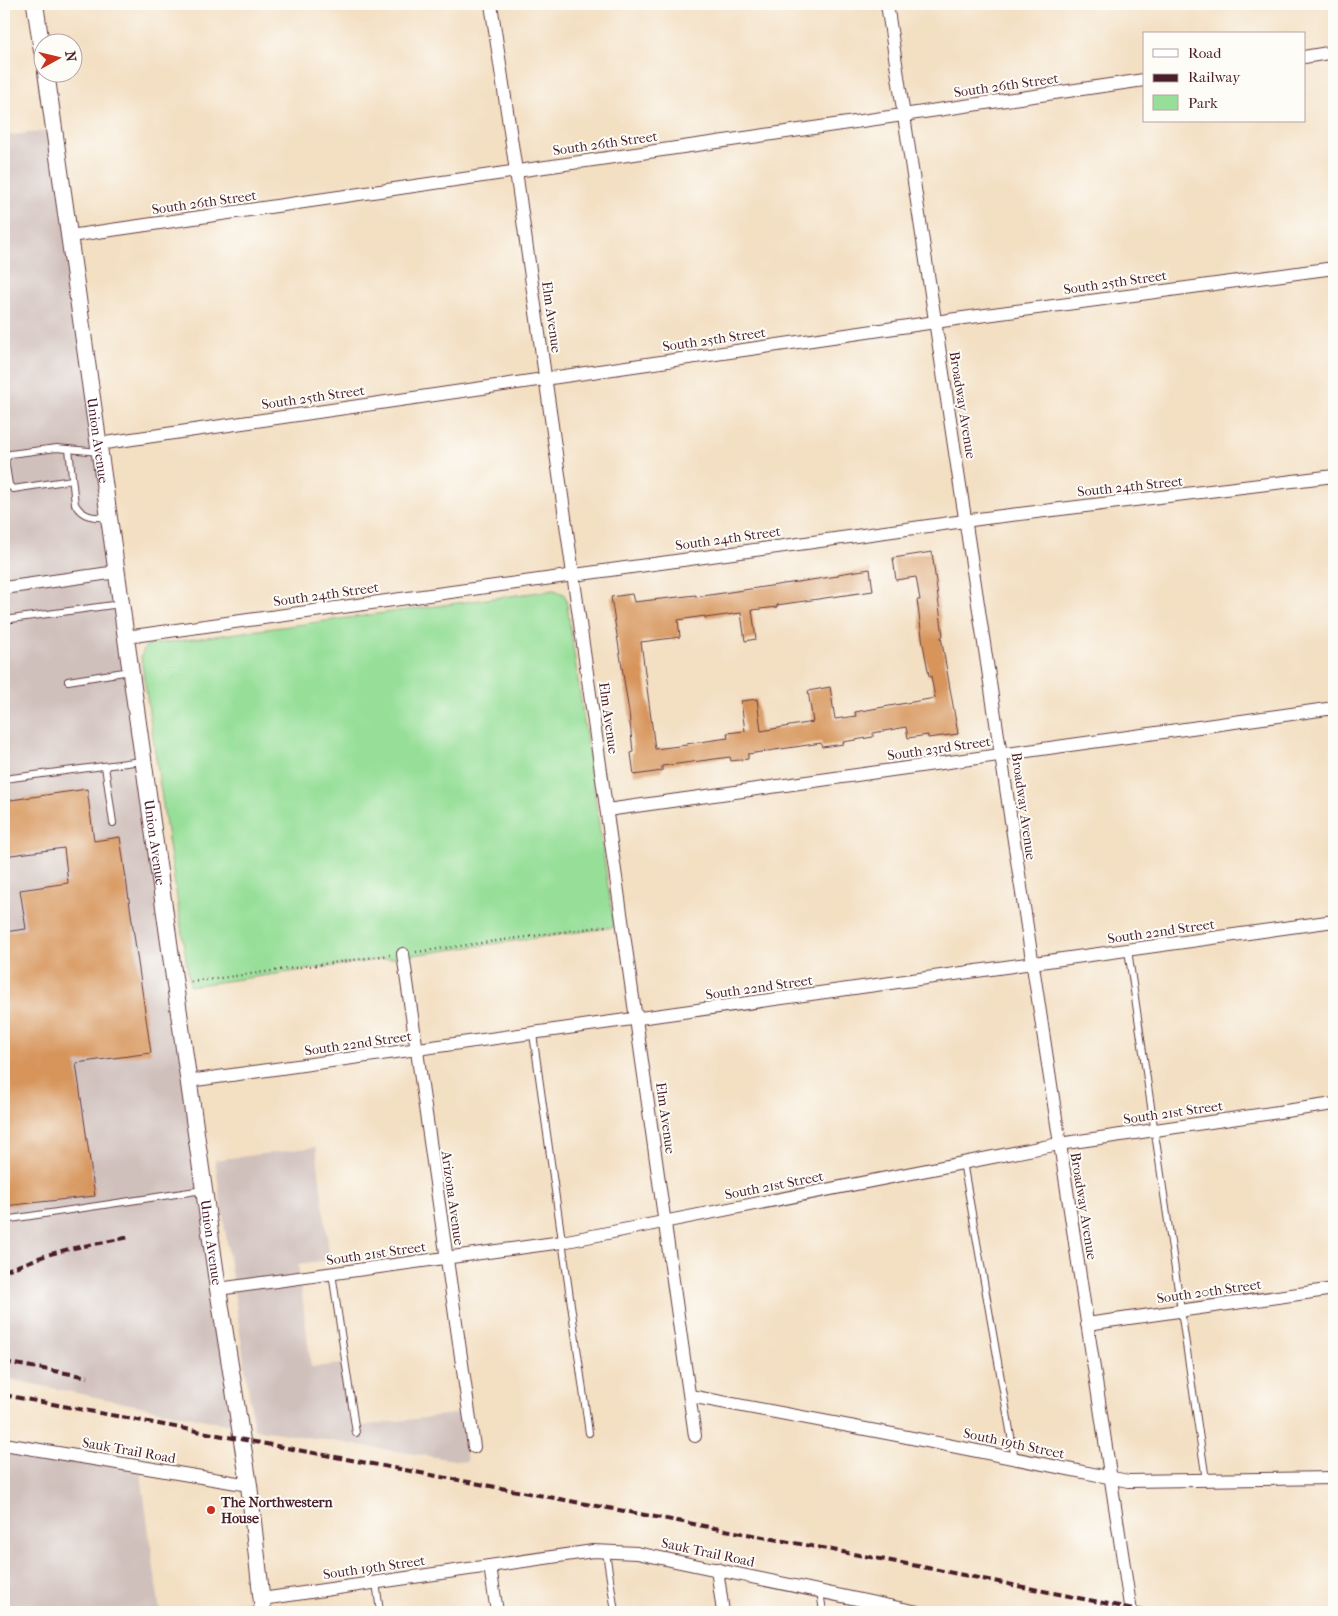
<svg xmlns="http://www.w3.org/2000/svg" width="1338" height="1616" font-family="'IM FELL French Canon',serif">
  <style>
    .industrial { fill: #d0c0bc }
    .green { fill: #97df99; stroke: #707f62 }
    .building { fill: #d7955b }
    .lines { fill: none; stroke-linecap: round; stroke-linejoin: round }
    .service-casing { stroke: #633c42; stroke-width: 8 }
    .minor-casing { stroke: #633c42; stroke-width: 14 }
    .tertiary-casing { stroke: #633c42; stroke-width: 18 }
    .path { stroke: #633c42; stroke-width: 2.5; stroke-dasharray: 1 4; stroke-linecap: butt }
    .service { stroke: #fff; stroke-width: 6 }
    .minor { stroke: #fff; stroke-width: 12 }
    .tertiary { stroke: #fff; stroke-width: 16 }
    .rail { stroke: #4a1f2b; stroke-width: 4; stroke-dasharray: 8 4; stroke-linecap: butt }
    .poi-dot { fill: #c8321e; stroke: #fdfcf7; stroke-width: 2 }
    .labels { text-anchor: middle; stroke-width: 4; stroke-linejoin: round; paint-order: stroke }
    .street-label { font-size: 14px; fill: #4a1f2b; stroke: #fdfcf7 }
    .poi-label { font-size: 14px; font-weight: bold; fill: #4a1f2b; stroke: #fdfcf7; text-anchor: start }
  </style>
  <rect width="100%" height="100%" fill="#fdfcf7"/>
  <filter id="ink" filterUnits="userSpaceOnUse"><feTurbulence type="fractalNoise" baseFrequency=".02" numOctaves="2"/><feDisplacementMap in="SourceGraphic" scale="10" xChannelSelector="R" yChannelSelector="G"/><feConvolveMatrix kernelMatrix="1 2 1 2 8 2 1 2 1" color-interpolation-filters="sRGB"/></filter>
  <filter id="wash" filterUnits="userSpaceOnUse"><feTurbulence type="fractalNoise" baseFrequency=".0096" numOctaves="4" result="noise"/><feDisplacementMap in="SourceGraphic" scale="20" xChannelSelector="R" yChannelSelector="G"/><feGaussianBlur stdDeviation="1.12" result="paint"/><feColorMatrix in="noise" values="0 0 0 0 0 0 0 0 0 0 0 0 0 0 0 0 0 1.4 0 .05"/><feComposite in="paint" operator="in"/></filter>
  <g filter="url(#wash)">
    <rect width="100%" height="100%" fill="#f3dfc2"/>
    <g class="industrial">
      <polygon points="54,130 240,1427 4,1378 4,136"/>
      <polygon points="316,1147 330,1260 298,1264 311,1367 343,1364 353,1427 460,1413 467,1462 254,1429 215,1160"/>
      <polygon points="4,1444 140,1467 160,1612 4,1612"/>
      <polygon points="262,1599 263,1612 165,1612"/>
    </g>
    <polygon class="green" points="554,590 564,594 566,599 614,927 190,986 141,657 145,647 149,645"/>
    <g id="blocks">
      <g class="building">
        <polygon points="932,552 943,636 941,637 958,734 928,738 928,735 908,738 906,727 873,733 873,737 843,742 844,744 822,747 821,743 748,754 748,759 731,761 730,757 662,766 662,771 634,775 631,753 633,752 629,712 611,597 632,594 634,602 696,595 696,597 838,576 838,574 870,569 873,591 777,605 777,607 752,610 756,639 745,641 741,613 705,618 705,616 678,620 680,637 641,642 655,749 687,745 686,744 728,738 727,733 745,731 741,701 757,699 761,731 813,722 808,691 830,687 835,719 856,716 855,712 935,698 931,676 929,676 923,644 917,600 920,600 916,577 896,580 893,558"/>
        <polygon points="87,789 94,841 120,837 151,1053 76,1063 95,1196 4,1206 4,932 26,929 20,890 68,883 64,848 4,856 4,801"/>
      </g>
    </g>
  </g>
  <g filter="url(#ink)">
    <use href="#blocks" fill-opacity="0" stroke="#633c42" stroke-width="1"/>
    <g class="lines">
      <defs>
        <g id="service">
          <polyline points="4,94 7,96"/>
          <path d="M 69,449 L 75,504 C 82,517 94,518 107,517"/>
          <polyline points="72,480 13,489 9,485 5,460 10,454 57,448 99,452"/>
          <polyline points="4,620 120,604"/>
          <polyline points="68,681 130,671"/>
          <polyline points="105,766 113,823"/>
          <polyline points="4,779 142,761"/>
          <polyline points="1128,950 1206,1480"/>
          <polyline points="533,1034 589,1433"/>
          <polyline points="963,1162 1015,1459"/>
          <polyline points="4,1220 203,1190"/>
          <polyline points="332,1273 356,1433"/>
          <polyline points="606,1552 615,1612"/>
          <polyline points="376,1582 380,1612"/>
          <polyline points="820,1591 823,1612"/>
        </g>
        <g id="minor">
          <polyline points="491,4 516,171 695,1436"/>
          <polyline points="887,4 1131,1612"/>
          <polyline points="1304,57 1334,52"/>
          <polyline points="70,236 1144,80"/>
          <polyline points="98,444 956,319 1334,268"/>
          <polyline points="4,588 117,572"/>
          <polyline points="126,637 986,518 1334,476"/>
          <polyline points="607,810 1334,708"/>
          <polyline points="403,954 474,1447"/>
          <polyline points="189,1081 1334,921"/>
          <polyline points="218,1289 562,1242 1059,1144 1334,1104"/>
          <polyline points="1087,1324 1334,1289"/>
          <polyline points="690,1396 892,1434 1128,1481 1334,1478"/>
          <polyline points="4,1444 249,1485"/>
          <polyline points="490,1566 497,1612"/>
          <polyline points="717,1569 723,1612"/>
          <polyline points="262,1599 593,1551 637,1553 918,1612"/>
        </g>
        <g id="tertiary">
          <polyline points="35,4 42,51"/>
          <path id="s1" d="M 46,72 L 218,1289 L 249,1485 L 263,1612"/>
        </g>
      </defs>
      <use href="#service" class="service-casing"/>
      <use href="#minor" class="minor-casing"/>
      <use href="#tertiary" class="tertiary-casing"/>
      <g class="path">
        <polyline points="416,952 606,926"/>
        <polyline points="191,982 390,955"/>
      </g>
      <use href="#service" class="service"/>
      <use href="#minor" class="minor"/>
      <use href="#tertiary" class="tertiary"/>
      <g class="rail">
        <polyline points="4,1271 47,1255 69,1249 130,1237"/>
        <polyline points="4,1362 88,1377"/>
        <polyline points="4,1395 923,1567 1149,1612"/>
      </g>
    </g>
  </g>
  <circle class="poi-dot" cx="211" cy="1510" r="5"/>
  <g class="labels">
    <g class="street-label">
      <text transform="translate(1006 85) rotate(-8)" y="5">South 26th Street</text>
      <text transform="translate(605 143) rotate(-8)" y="5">South 26th Street</text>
      <text transform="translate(204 202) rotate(-8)" y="5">South 26th Street</text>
      <text transform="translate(1115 282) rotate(-8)" y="5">South 25th Street</text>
      <text transform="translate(552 317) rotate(82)" y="5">Elm Avenue</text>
      <text transform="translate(714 339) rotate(-8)" y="5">South 25th Street</text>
      <text transform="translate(313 397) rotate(-8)" y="5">South 25th Street</text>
      <text transform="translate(963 405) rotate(81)" y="5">Broadway Avenue</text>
      <text dy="5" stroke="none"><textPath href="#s1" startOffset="372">Union Avenue</textPath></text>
      <text transform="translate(1130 486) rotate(-6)" y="5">South 24th Street</text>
      <text transform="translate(728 538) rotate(-8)" y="5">South 24th Street</text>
      <text transform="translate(326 594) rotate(-8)" y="5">South 24th Street</text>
      <text transform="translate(609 718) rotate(82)" y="5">Elm Avenue</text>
      <text transform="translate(939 748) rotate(-8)" y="5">South 23rd Street</text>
      <text transform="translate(1024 806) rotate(82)" y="5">Broadway Avenue</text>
      <text dy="5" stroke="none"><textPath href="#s1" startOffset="778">Union Avenue</textPath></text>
      <text transform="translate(1161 931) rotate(-8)" y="5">South 22nd Street</text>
      <text transform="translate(759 987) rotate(-8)" y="5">South 22nd Street</text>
      <text transform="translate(358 1043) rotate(-8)" y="5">South 22nd Street</text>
      <text transform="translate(1173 1112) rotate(-8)" y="5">South 21st Street</text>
      <text transform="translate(666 1118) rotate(82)" y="5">Elm Avenue</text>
      <text transform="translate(774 1185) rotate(-11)" y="5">South 21st Street</text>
      <text transform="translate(453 1198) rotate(82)" y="5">Arizona Avenue</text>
      <text transform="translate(1084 1206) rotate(81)" y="5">Broadway Avenue</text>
      <text dy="5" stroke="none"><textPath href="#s1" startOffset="1182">Union Avenue</textPath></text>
      <text transform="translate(376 1253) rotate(-8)" y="5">South 21st Street</text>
      <text transform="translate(1209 1291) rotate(-8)" y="5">South 20th Street</text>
      <text transform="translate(1014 1443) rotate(12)" y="5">South 19th Street</text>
      <text transform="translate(129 1450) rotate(10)" y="5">Sauk Trail Road</text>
      <text transform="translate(708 1552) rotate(12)" y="5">Sauk Trail Road</text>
      <text transform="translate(374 1567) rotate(-8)" y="5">South 19th Street</text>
    </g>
    <g class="poi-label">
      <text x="221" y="1507">The Northwestern<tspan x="221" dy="16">House</tspan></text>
    </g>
  </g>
  <rect width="1338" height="1616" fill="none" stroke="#fdfcf7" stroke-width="20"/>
  <rect x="1143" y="32" width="162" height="90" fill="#fdfcf7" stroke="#b5a4a5"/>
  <rect x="1153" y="49" width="25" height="8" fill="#ffffff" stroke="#b5a4a5"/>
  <text x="1188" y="58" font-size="15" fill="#4a1f2b">Road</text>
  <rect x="1153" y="74" width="25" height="8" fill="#4a1f2b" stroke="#b5a4a5"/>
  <text x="1188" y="82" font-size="15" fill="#4a1f2b">Railway</text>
  <rect x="1153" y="95" width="25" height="15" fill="#97df99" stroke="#b5a4a5"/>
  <text x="1188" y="108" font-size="15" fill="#4a1f2b">Park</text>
  <g transform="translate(58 58) rotate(82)"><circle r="24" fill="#fdfcf7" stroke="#b5a4a5"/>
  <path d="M0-4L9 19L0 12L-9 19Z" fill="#c8321e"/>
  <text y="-8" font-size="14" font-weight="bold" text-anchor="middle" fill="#4a1f2b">N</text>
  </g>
</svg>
